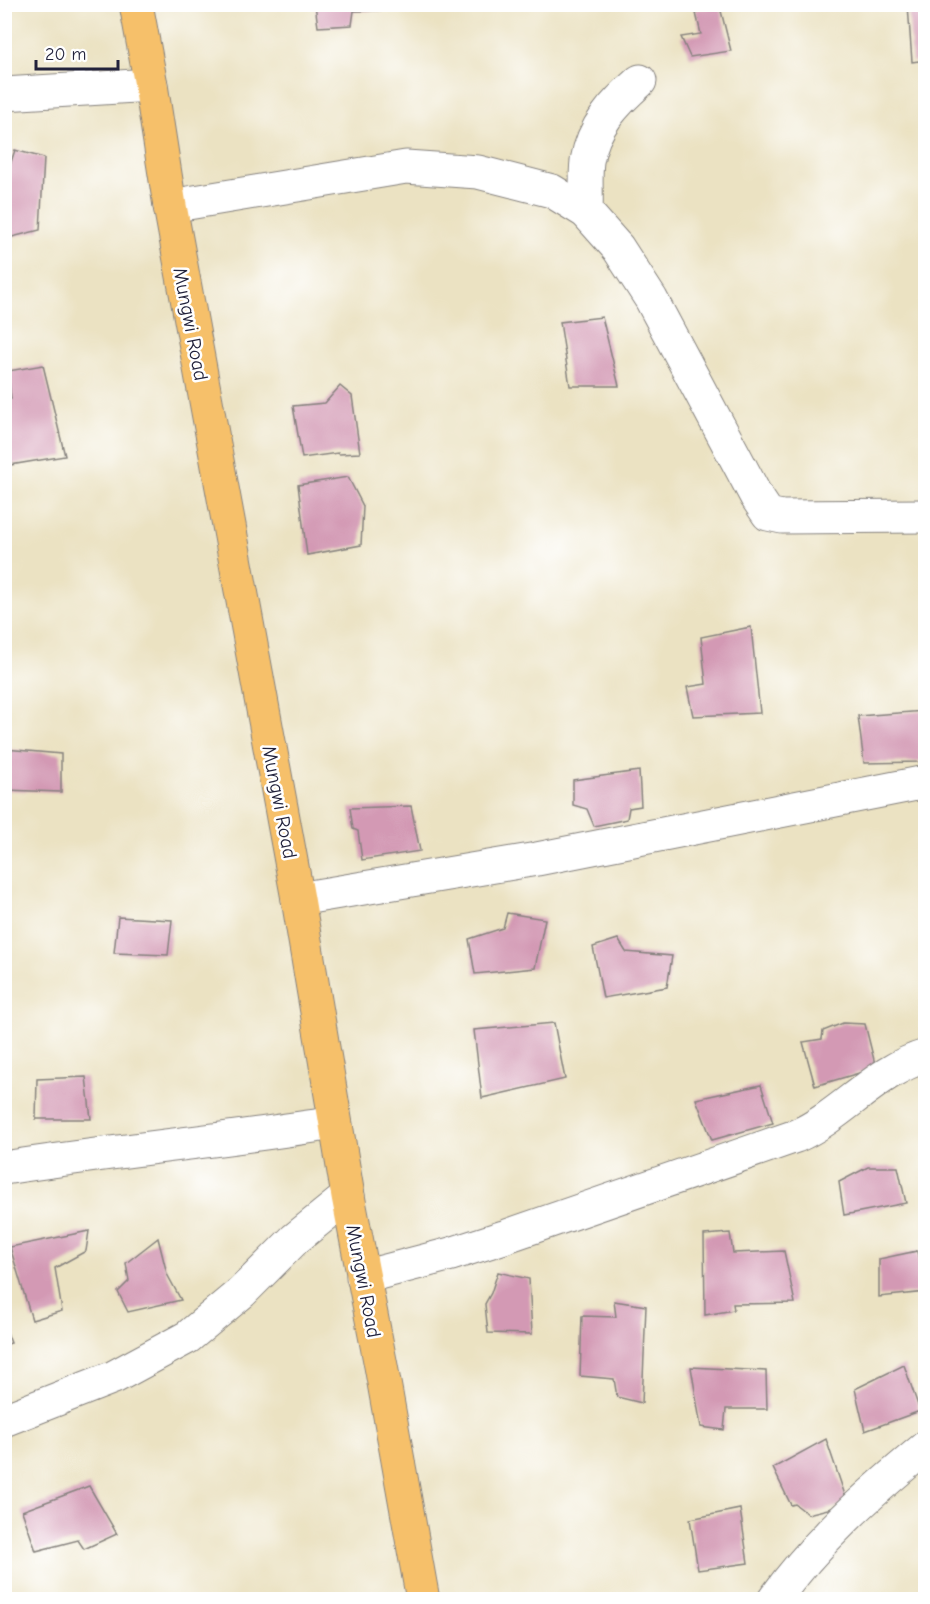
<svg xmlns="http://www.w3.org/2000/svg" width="930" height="1604" font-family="'Comic Neue',sans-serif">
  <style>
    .building { fill: #d399b4 }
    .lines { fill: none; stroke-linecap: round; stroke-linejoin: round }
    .minor-casing { stroke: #86827e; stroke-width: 35 }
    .major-casing { stroke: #86827e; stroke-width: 35 }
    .minor { stroke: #fff; stroke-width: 33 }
    .major { stroke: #f6c06b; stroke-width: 33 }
    .labels { text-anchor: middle; stroke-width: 5; stroke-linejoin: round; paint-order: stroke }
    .street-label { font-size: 20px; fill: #22223b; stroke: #fff }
  </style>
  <rect width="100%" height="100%" fill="#fff"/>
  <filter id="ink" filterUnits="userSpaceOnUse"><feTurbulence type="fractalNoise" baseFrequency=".0167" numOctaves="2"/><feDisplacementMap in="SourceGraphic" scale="12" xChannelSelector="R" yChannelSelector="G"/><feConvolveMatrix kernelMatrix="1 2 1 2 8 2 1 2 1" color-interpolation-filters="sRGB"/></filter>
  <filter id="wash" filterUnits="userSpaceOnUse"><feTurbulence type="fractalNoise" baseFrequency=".008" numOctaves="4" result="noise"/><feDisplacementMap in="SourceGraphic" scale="24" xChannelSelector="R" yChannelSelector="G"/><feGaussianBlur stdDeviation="1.35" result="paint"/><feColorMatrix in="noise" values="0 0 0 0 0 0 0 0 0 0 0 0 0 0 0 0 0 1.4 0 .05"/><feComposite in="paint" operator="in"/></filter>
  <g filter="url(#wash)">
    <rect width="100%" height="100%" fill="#ebe2c2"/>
    <g id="blocks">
      <g class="building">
        <polygon points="315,4 395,4 395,10 354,11 352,25 318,27"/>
        <polygon points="908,5 926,6 926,60 912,62"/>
        <polygon points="720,7 731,51 690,57 681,37 701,34 695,9"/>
        <polygon points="15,150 44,158 40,230 4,239 4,174 7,174"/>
        <polygon points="602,317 619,386 570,386 560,322"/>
        <polygon points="43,365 65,456 4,466 4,402 11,399 8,371"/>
        <polygon points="340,386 352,396 360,453 339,454 338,453 302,458 293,406 325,403"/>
        <polygon points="348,477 363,506 361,545 307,555 298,485"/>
        <polygon points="751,627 760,713 693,716 687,687 706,684 701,637"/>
        <polygon points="925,711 921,762 864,763 858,716"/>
        <polygon points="5,749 61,754 61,792 5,790"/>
        <polygon points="639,771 641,806 629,808 627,819 594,826 587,809 573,805 573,780"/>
        <polygon points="411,806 420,851 362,860 358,831 353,829 350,808"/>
        <polygon points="507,913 545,919 535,968 475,974 469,939 503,928"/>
        <polygon points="118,917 172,920 168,955 114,953"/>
        <polygon points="618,939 626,952 672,956 667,987 603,998 593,947"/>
        <polygon points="554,1023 565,1079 482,1098 474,1030"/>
        <polygon points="843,1023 865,1024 876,1068 815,1086 803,1042 822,1039 823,1031"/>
        <polygon points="86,1077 91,1119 36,1119 37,1079"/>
        <polygon points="761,1085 773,1123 712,1140 696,1099"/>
        <polygon points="868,1167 898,1167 906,1203 844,1215 839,1182"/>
        <polygon points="89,1231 86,1251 55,1268 62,1311 32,1320 10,1247"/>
        <polygon points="730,1233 733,1253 784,1251 795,1303 733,1304 734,1310 705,1315 704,1235"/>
        <polygon points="158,1238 167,1274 181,1300 128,1312 118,1292 129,1281 126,1263"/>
        <polygon points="917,1251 926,1292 879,1297 879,1259"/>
        <polygon points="498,1272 529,1279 532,1334 488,1333 485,1304 491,1293"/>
        <polygon points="614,1301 646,1306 642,1403 617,1397 614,1379 580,1376 582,1316 616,1317"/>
        <polygon points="4,1324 11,1343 4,1345"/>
        <polygon points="904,1365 920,1411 865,1431 855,1389"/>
        <polygon points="691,1367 766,1371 767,1409 726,1409 724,1430 701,1427"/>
        <polygon points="826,1439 848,1504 808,1514 795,1504 791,1505 773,1468"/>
        <polygon points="89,1486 117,1534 84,1549 78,1540 36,1551 22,1511"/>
        <polygon points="740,1509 748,1563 698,1570 690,1519"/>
      </g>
    </g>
  </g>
  <g filter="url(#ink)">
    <use href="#blocks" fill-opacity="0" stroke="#86827e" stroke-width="1.5"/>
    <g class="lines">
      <defs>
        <g id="minor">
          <polyline points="4,94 151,85"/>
          <polyline points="170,206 406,167 478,172 552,191 586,212 618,248 651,299 756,496 768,514 782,517 926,516"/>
          <path d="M 586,212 C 587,196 585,177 587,161 C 593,126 615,103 640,81"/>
          <polyline points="298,899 537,859 926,782"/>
          <path d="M 4,1168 C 115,1151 225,1140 335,1123"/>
          <path d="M 363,1277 L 451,1254 L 504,1237 L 796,1136 C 842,1116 876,1070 926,1056"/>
          <polyline points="4,1420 114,1377 188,1337 242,1292 295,1239 348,1196"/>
          <path d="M 774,1600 C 816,1541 870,1493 926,1447"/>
        </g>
        <polyline id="major" points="136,4 151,85 170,206 298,899 348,1196 381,1366 423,1600"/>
      </defs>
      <use href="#minor" class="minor-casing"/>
      <use href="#major" class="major-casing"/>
      <use href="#minor" class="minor"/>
      <use href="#major" class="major"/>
    </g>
  </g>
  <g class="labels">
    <g class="street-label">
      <text transform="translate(191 324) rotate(79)" y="7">Mungwi Road</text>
      <text transform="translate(280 802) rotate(79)" y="7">Mungwi Road</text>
      <text transform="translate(364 1281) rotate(79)" y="7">Mungwi Road</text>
    </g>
  </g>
  <rect width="930" height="1604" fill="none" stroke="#fff" stroke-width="24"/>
  <path d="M36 60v9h82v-9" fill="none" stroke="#22223b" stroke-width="3"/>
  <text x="45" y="60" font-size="18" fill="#22223b" stroke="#ffffff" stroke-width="4.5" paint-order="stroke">20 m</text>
</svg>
